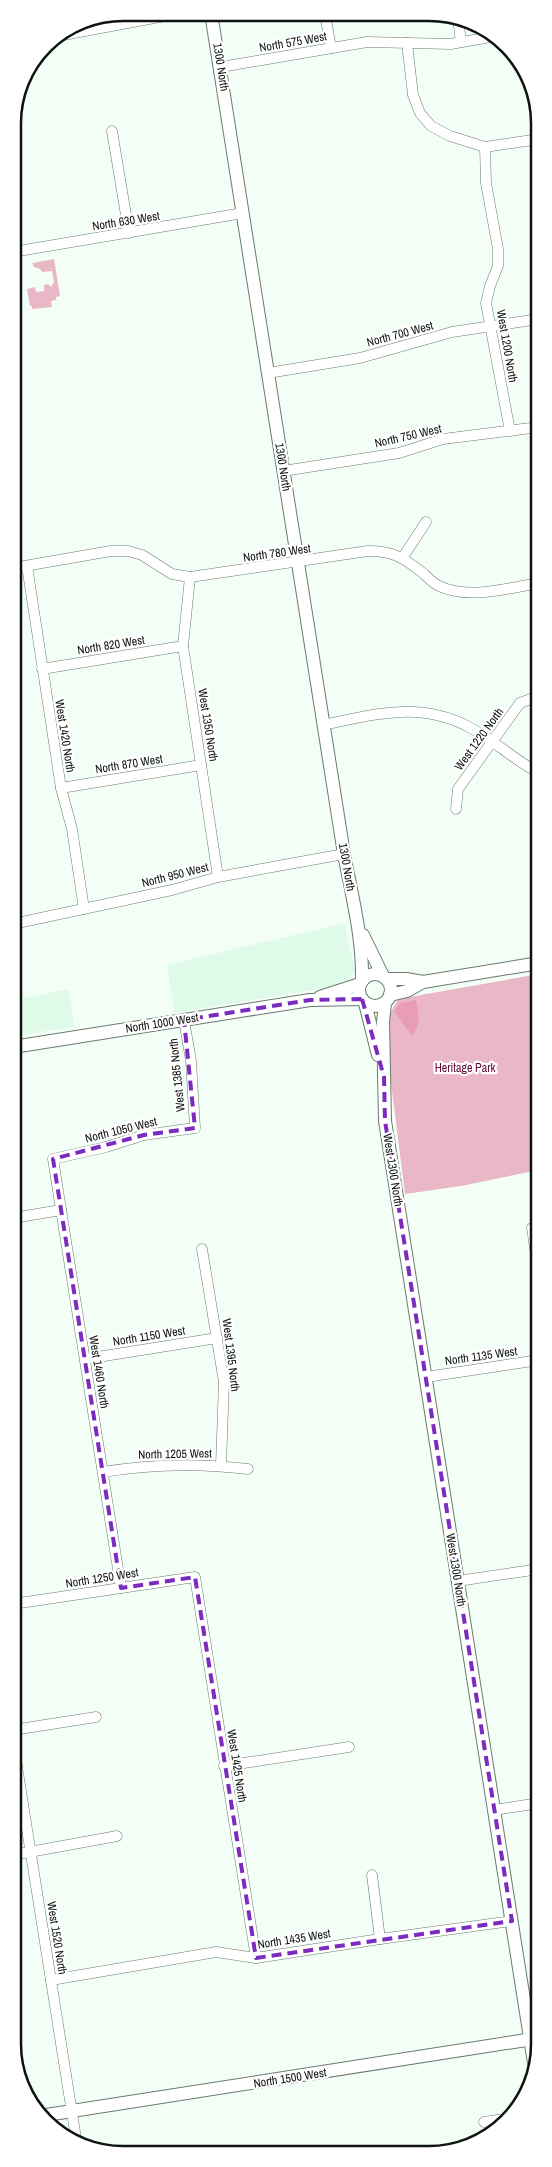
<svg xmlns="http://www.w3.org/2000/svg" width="552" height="2167" font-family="'Archivo Narrow',sans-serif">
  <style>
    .built { fill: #e0fae9 }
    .green { fill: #eab7c6 }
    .water { fill: #e89db5 }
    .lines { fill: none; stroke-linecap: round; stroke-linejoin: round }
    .minor-casing { stroke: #6a7a6f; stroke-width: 11 }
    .tertiary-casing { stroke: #6a7a6f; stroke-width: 14 }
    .minor { stroke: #fff; stroke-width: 10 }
    .tertiary { stroke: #fff; stroke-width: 12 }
    .marked { fill: none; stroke: #7b2cbf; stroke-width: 4; stroke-dasharray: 10 6; stroke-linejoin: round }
    .labels { text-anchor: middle; stroke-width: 4.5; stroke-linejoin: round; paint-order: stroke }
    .street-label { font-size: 12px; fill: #0d130f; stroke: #fff }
    .park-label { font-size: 12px; fill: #620b34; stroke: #fff }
    .rim { fill: none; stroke: #0d130f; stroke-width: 2.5 }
  </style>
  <rect width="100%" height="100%" fill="#f3fef7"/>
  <g class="built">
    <polygon points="345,923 355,972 344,985 174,1013 167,965"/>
    <polygon points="69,989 74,1027 13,1036 13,1000"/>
  </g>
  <g class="green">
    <polygon points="54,259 60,296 56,297 56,300 51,301 52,307 32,309 32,306 30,306 27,289 35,287 36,292 44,291 44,285 48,284 51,287 54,282 52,271 42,272 40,269 34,267 32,263"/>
    <polygon points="539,974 539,1170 461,1186 405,1194 390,1075 387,1019 398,999"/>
  </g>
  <path class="water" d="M 416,1000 C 419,1015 421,1024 412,1036 L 394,1011 L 400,1003 Z"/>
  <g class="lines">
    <defs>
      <g id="minor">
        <polyline points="325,14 331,48"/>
        <polyline points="458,19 461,42"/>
        <polyline points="58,36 181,13"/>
        <polyline points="407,43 413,95 420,113 431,126 450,136 485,147 539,139"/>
        <polyline points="221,67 367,42 451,44 490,37"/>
        <polyline points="112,131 129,233"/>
        <polyline points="485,147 486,183 498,249 498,266 490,286 486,303 510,431"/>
        <polyline points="13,252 243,213"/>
        <polyline points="268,373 360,358 452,332 539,319"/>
        <polyline points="283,471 399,453 443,439 539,427"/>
        <polyline points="403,557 426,522"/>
        <polyline points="27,566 61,788 72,829 84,909"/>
        <path d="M 13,568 L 111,551 L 128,551 L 142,555 L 172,574 L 190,577 L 368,551 C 394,551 404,558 424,574 C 428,578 433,583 439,586 C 469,600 508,588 539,583"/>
        <polyline points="190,577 183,646 218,877"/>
        <polyline points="42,669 183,646"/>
        <path d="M 324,725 C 374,714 420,701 469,727 C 494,740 514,760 539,773"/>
        <polyline points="61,788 201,765"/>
        <polyline points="456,809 458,789 520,703 539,696"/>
        <polyline points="13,924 172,890 218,877 344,854"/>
        <polyline points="13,1218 61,1210"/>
        <polyline points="539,1226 532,1228 539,1275"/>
        <polyline points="202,1249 224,1382 221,1465"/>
        <polyline points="85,1359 217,1338"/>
        <polyline points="426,1377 539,1360"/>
        <path d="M 103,1472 C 151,1464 199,1463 248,1469"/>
        <polyline points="458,1581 539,1569"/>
        <polyline points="121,1588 53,1159 106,1147 144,1135 195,1128 191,1061 184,1020"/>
        <polyline points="13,1604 195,1577 256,1958"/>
        <polyline points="13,1730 96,1717"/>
        <polyline points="13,1741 76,2138"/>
        <polyline points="224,1766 349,1747"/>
        <polyline points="494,1810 539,1803"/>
        <polyline points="13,1855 117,1836"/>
        <polyline points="372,1875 380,1939"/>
        <polyline points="51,1980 216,1952 256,1958 380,1939 512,1921"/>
        <polyline points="484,2122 511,2118"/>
      </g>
      <g id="tertiary">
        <path d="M 211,13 L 344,854 C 352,896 363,938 362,981"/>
        <polyline points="363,935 383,976"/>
        <circle cx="375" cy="990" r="16"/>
        <polyline points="387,979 406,979 423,982"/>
        <polyline points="390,995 407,991 423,982 539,963"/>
        <polyline points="320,997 360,984"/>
        <polyline points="365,1003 378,1055"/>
        <polyline points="385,1003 383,1022 385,1121 534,2063"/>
        <polyline points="13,1047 310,1000 362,999"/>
        <polyline points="40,2116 539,2038"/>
      </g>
    </defs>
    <use href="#minor" class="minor-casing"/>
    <use href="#tertiary" class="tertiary-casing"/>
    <use href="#minor" class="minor"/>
    <use href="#tertiary" class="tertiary"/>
  </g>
  <path class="marked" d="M 362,999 L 384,1077 L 385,1121 L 512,1921 L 256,1958 L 195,1577 L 121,1588 L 53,1159 L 144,1135 L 195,1128 L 184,1020 L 310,1000 Z"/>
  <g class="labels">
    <g class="street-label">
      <text transform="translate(293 42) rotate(-10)" y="4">North 575 West</text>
      <text transform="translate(221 67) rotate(81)" y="4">1300 North</text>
      <text transform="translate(126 221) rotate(-9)" y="4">North 630 West</text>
      <text transform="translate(400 334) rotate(-15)" y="4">North 700 West</text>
      <text transform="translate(507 346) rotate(80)" y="4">West 1200 North</text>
      <text transform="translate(408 436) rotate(-13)" y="4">North 750 West</text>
      <text transform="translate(283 467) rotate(81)" y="4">1300 North</text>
      <text transform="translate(277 553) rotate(-8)" y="4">North 780 West</text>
      <text transform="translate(111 645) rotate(-9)" y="4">North 820 West</text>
      <text transform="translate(208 725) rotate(81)" y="4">West 1350 North</text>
      <text transform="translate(65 736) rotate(81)" y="4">West 1420 North</text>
      <text transform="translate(479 739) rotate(-54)" y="4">West 1220 North</text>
      <text transform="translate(129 764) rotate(-9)" y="4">North 870 West</text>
      <text transform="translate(347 867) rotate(80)" y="4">1300 North</text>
      <text transform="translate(175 875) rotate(-14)" y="4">North 950 West</text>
      <text transform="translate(162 1023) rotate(-9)" y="4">North 1000 West</text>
      <text transform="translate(177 1075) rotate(-96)" y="4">West 1385 North</text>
      <text transform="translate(121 1130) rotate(-14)" y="4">North 1050 West</text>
      <text transform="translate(393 1170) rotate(81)" y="4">West 1300 North</text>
      <text transform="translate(149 1336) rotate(-9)" y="4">North 1150 West</text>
      <text transform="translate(231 1355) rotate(83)" y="4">West 1395 North</text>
      <text transform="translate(481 1356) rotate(-8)" y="4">North 1135 West</text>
      <text transform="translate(99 1372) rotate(81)" y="4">West 1460 North</text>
      <text transform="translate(175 1454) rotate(-1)" y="4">North 1205 West</text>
      <text transform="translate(456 1570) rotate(81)" y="4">West 1300 North</text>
      <text transform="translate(102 1578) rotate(-9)" y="4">North 1250 West</text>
      <text transform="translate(237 1766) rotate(81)" y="4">West 1425 North</text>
      <text transform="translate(57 1938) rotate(81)" y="4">West 1520 North</text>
      <text transform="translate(294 1939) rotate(-9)" y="4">North 1435 West</text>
      <text transform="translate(290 2078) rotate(-9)" y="4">North 1500 West</text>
    </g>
    <g class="park-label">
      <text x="465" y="1072">Heritage Park</text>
    </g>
  </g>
  <path d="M0 0H552V2167H0ZM123 21H429A102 102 0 0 1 531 123V2044A102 102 0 0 1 429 2146H123A102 102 0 0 1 21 2044V123A102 102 0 0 1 123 21Z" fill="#fff" fill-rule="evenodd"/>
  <path class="rim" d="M123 21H429A102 102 0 0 1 531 123V2044A102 102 0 0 1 429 2146H123A102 102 0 0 1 21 2044V123A102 102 0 0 1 123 21Z"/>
</svg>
